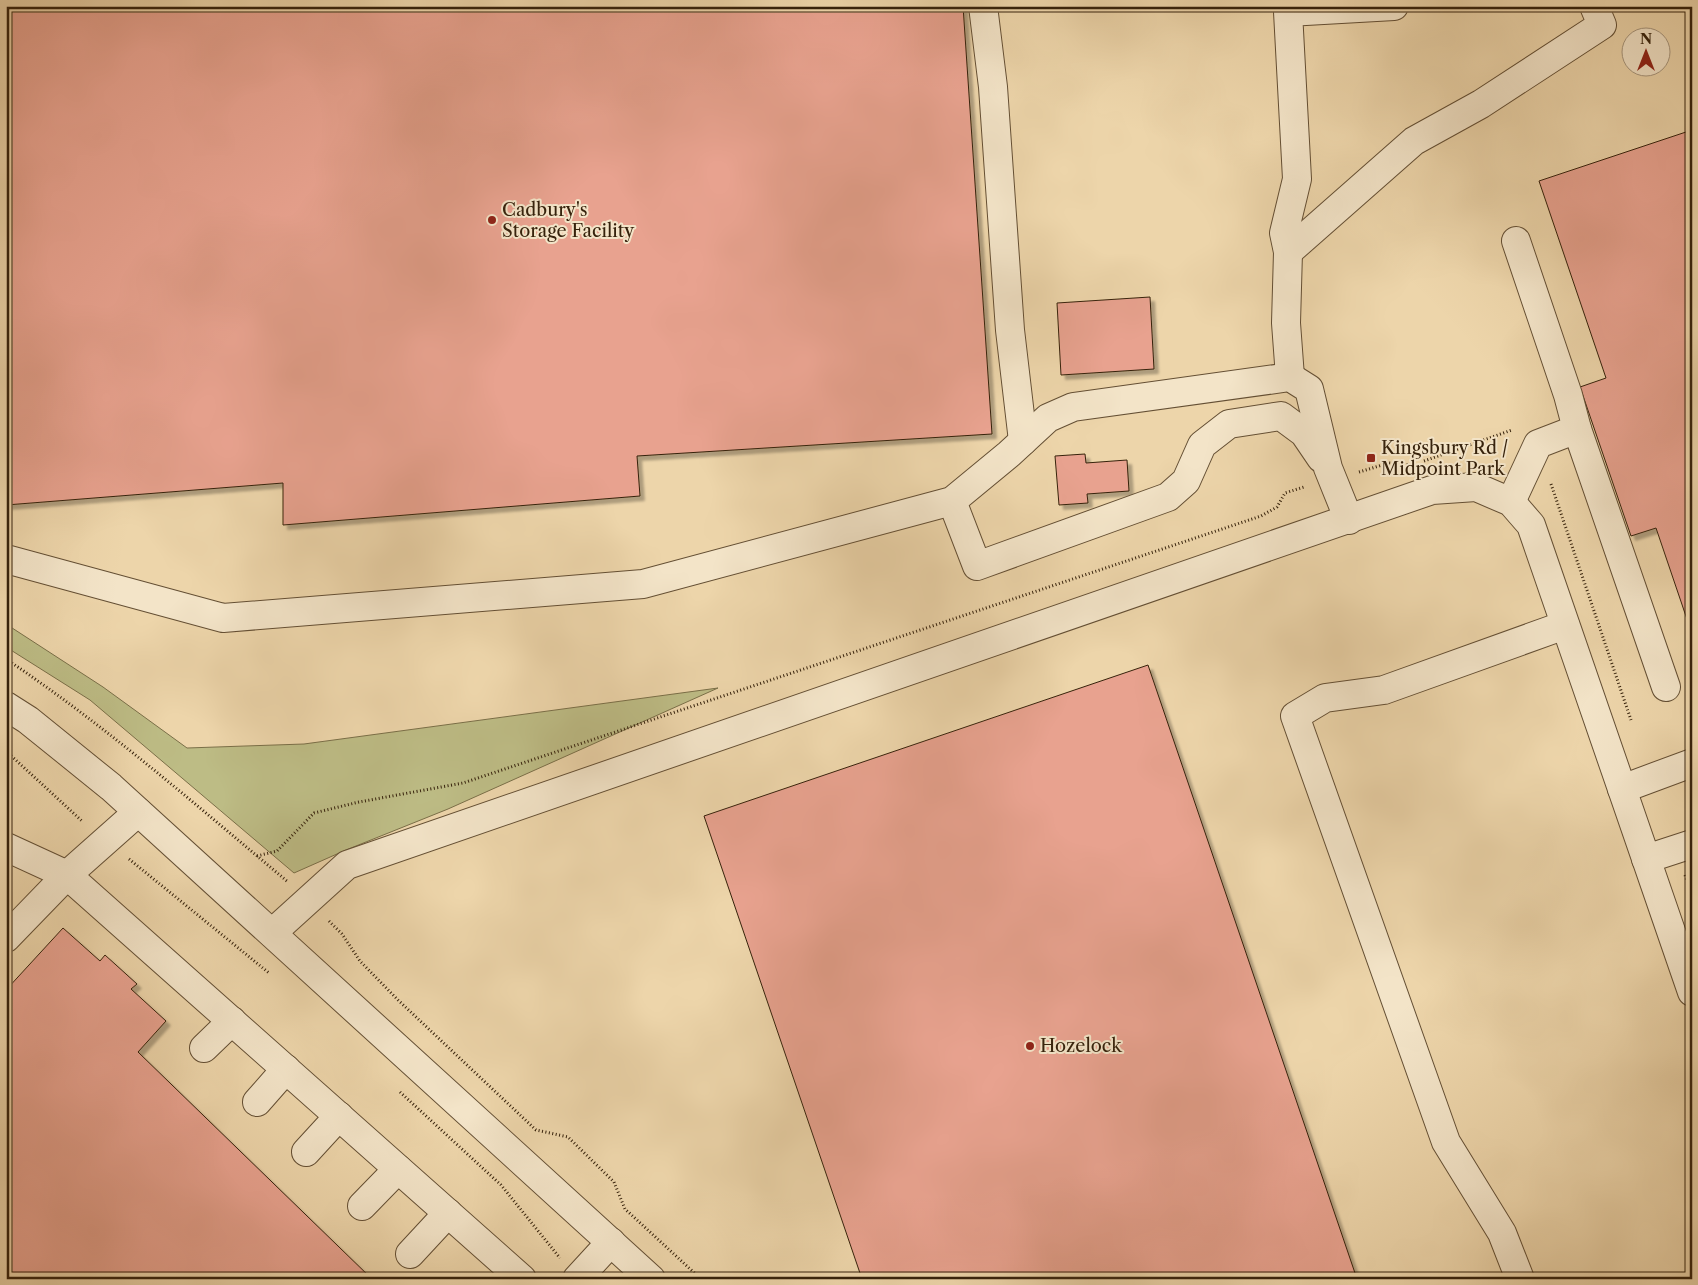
<svg xmlns="http://www.w3.org/2000/svg" width="1698" height="1285" font-family="'Libre Caslon Text',serif">
  <style>
    .green { fill: #bdbc85; stroke: #7a6f48 }
    .building { fill: #e8a28f; stroke: #36220c; filter: url(#shadow) }
    .lines { fill: none; stroke-linecap: round; stroke-linejoin: round }
    .minor-casing { stroke: #644f34; stroke-width: 30 }
    .path { stroke: #36220c; stroke-width: 3; stroke-dasharray: 1 2.5; stroke-linecap: butt }
    .minor { stroke: #f3e4c8; stroke-width: 28 }
    .poi-dot { fill: #8f2418; stroke: #f3e4c8; stroke-width: 2 }
    .labels { text-anchor: middle; stroke-width: 4; stroke-linejoin: round; paint-order: stroke }
    .poi-label { font-size: 18px; fill: #36220c; stroke: #f3e4c8; text-anchor: start }
  </style>
  <defs>
    <filter id="shadow"><feDropShadow dx="4.5" dy="4.5" stdDeviation="1" flood-color="#0004"/></filter>
  </defs>
  <rect width="100%" height="100%" fill="#edd5aa"/>
  <filter id="stains"><feTurbulence type="fractalNoise" baseFrequency=".004" numOctaves="4"/><feColorMatrix values="0 0 0 0 .2 0 0 0 0 .09 0 0 0 0 .02 0 0 0 .5 -.17"/></filter>
  <radialGradient id="worn" r=".72"><stop offset=".6" stop-color="#630" stop-opacity="0"/><stop offset="1" stop-color="#630" stop-opacity=".3"/></radialGradient>
  <polygon class="green" points="6,624 103,687 187,748 304,744 718,688 448,809 346,850 294,873 90,700 6,647"/>
  <g class="building">
    <polygon points="6,6 963,6 992,434 637,456 640,496 283,525 283,483 6,505"/>
    <polygon points="1692,130 1692,634 1656,528 1631,536 1580,387 1606,378 1539,181"/>
    <polygon points="1150,297 1154,369 1061,375 1057,303"/>
    <polygon points="1085,454 1086,463 1127,460 1129,491 1087,494 1088,503 1059,505 1055,456"/>
    <polygon points="1148,665 1356,1276 1347,1279 862,1279 704,816"/>
    <polygon points="63,928 100,961 105,955 137,984 131,989 166,1021 138,1052 372,1279 6,1279 6,990"/>
  </g>
  <g class="lines">
    <defs>
      <g id="minor">
        <polyline points="983,6 993,87 1010,330 1023,441"/>
        <polyline points="1288,252 1414,141 1481,104 1602,25 1594,6"/>
        <polyline points="1290,377 1286,323 1288,252 1284,233 1297,179 1288,12 1394,6"/>
        <polyline points="1577,429 1666,687"/>
        <polyline points="952,501 977,566 1168,497 1186,481 1202,445 1229,424 1281,416 1304,433 1321,458"/>
        <polyline points="1511,502 1538,444 1577,429 1568,395 1516,241"/>
        <polyline points="6,559 223,618 643,584 952,501 1009,454 1048,418 1073,407 1290,377 1309,389 1328,468 1349,520"/>
        <polyline points="6,706 28,720 111,787 651,1279"/>
        <polyline points="1622,789 1692,763"/>
        <polyline points="6,847 67,875 522,1279"/>
        <polyline points="1646,859 1692,844"/>
        <polyline points="272,933 347,865 1432,490 1476,487 1511,502 1531,525 1692,992"/>
        <polyline points="6,938 67,875 138,812"/>
        <polyline points="204,1048 232,1021"/>
        <polyline points="257,1102 286,1069"/>
        <polyline points="306,1152 339,1116"/>
        <polyline points="362,1206 398,1169"/>
        <polyline points="410,1254 448,1213"/>
        <polyline points="577,1279 611,1242"/>
        <polyline points="1520,1279 1502,1233 1446,1142 1295,716 1325,698 1384,690 1565,625"/>
      </g>
    </defs>
    <use href="#minor" class="minor-casing"/>
    <g class="path">
      <polyline points="1424,461 1512,430"/>
      <polyline points="1359,472 1389,463 1411,465"/>
      <polyline points="1551,484 1631,720"/>
      <path d="M 6,659 C 106,726 196,805 288,882"/>
      <polyline points="6,751 83,822"/>
      <polyline points="257,856 277,851 314,813 359,802 463,783 1261,516 1277,507 1285,493 1304,487"/>
      <polyline points="129,859 269,973"/>
      <polyline points="1685,875 1692,895"/>
      <polyline points="329,921 342,934 360,961 398,1000 536,1130 568,1137 614,1182 625,1209 701,1279"/>
      <polyline points="400,1092 501,1185 560,1258"/>
    </g>
    <use href="#minor" class="minor"/>
  </g>
  <g class="poi-dot">
    <circle cx="492" cy="220" r="5"/>
    <rect x="1366" y="453" width="10" height="10" rx="2.5"/>
    <circle cx="1030" cy="1046" r="5"/>
  </g>
  <g class="labels">
    <g class="poi-label">
      <text x="502" y="216">Cadbury's<tspan x="502" dy="21">Storage Facility</tspan></text>
      <text x="1381" y="454">Kingsbury Rd /<tspan x="1381" dy="21">Midpoint Park</tspan></text>
      <text x="1040" y="1052">Hozelock</text>
    </g>
  </g>
  <rect width="1698" height="1285" fill="none" stroke="#edd5aa" stroke-width="25"/>
  <rect x="8" y="8" width="1683" height="1270" fill="none" stroke="#36220c" stroke-width="2.5"/>
  <rect x="12" y="12" width="1673" height="1260" fill="none" stroke="#36220c"/>
  <g transform="translate(1646 52)"><circle r="24" fill="#f3e4c8" stroke="#a7967d"/>
  <path d="M0-4L9 19L0 12L-9 19Z" fill="#8f2418"/>
  <text y="-8" font-size="14" font-weight="bold" text-anchor="middle" fill="#36220c">N</text>
  </g>
  <rect width="100%" height="100%" filter="url(#stains)"/>
  <rect width="100%" height="100%" fill="url(#worn)"/>
</svg>
